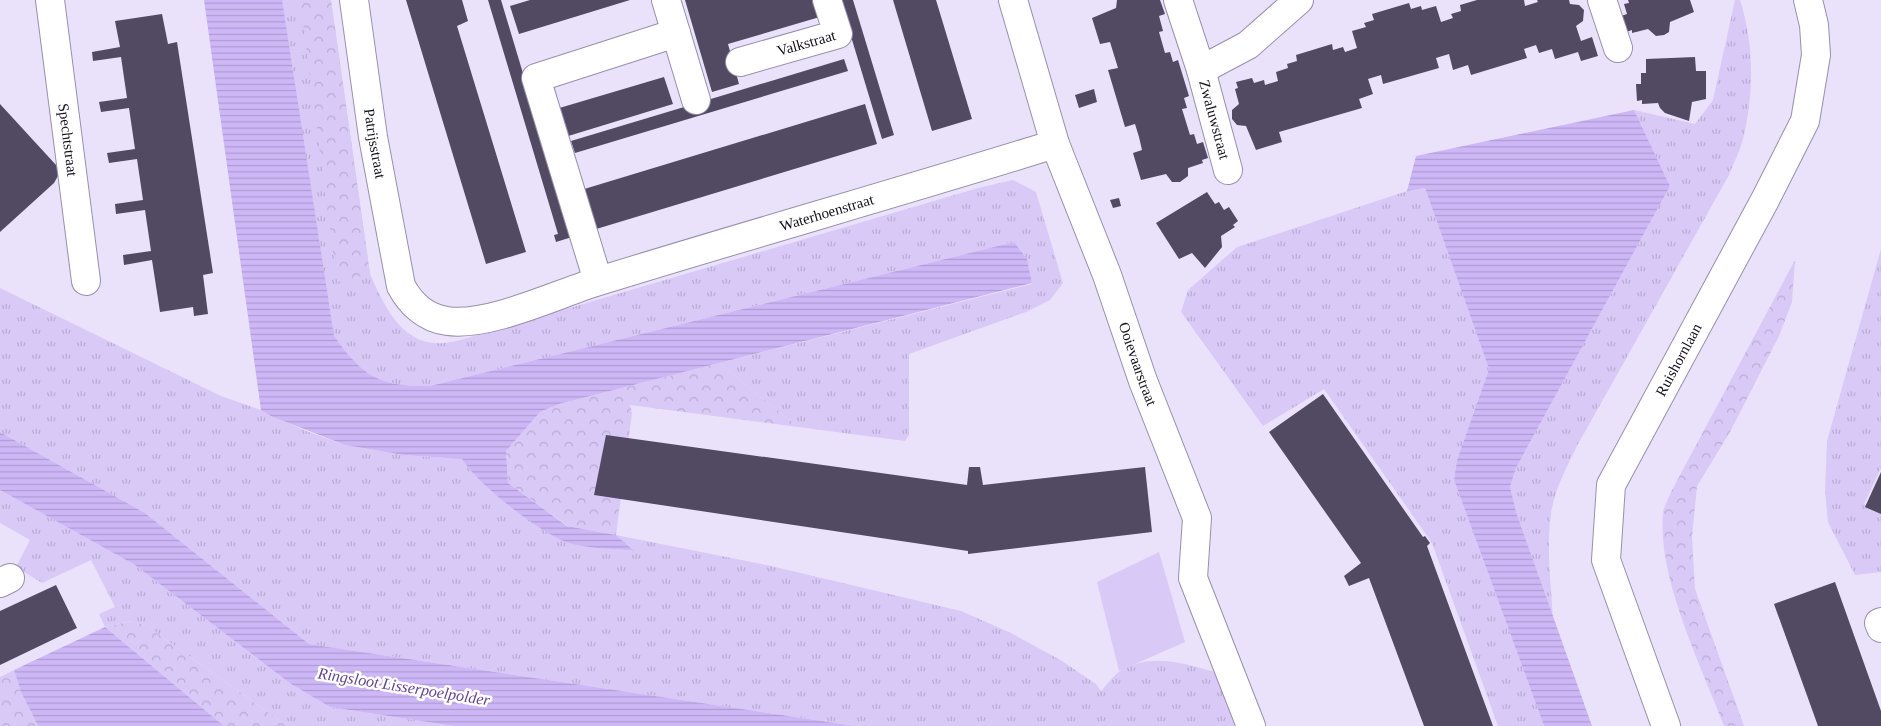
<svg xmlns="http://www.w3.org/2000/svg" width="1881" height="726" font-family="Georgia,serif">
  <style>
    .grass { fill: url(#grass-tufts) }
    .forest { fill: url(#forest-crowns) }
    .green { fill: #d8c9f7 }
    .water { fill: url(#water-rules) }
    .building { fill: #524963 }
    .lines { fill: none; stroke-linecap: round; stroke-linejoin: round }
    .minor-casing { stroke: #998fac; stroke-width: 30 }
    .major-casing { stroke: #998fac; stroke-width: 30 }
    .minor { stroke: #fff; stroke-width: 28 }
    .major { stroke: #fff; stroke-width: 28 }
    .labels { text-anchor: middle; stroke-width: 5; stroke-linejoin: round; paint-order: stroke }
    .street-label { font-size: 15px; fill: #15111c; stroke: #fff }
    .water-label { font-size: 16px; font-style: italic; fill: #63448f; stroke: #fff }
  </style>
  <defs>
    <pattern id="grass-tufts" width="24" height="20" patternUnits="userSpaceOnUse" patternTransform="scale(1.25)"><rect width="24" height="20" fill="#d8c9f7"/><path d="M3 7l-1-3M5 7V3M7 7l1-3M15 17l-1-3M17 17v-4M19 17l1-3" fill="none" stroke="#b8acd3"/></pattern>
    <pattern id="forest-crowns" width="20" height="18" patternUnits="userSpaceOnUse" patternTransform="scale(1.25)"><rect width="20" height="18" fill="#d8c9f7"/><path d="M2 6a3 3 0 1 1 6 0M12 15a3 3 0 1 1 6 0" fill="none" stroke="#b8acd3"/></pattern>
    <pattern id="water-rules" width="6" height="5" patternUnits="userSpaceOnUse" patternTransform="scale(1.25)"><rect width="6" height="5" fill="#cdb7f6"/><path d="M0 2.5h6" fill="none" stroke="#af9cd2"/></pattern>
  </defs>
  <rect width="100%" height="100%" fill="#eae2fb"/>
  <g class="grass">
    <path d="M 279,0 L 331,0 L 370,274 C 384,305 402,347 444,343 C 454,342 464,339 474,336 L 978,188 L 1013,180 L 1036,192 L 1063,283 L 1050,300 L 1026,312 L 909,354 L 909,435 L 905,441 L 798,427 L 719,363 L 1032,284 L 1027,259 L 1014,242 L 430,386 C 380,387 363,377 334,337 Z"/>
    <path d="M 1735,0 L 1740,0 C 1754,43 1754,91 1744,135 C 1741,149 1734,162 1729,175 L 1577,446 C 1567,467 1554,490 1551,514 C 1546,549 1551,584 1553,619 L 1517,515 L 1510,487 L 1516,468 L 1670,186 L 1634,110 L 1695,124 L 1713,100 Z"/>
    <polygon points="1425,188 1489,369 1457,460 1454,480 1544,726 1498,726 1432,543 1324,389 1263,426 1181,312 1188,290 1237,247 1407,191"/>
    <polygon points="1881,249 1881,468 1864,504 1881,514 1881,572 1855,575 1828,522 1825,491 1827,441"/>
    <path d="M 0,288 L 221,396 L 261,410 L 306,431 L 345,445 L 404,455 L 462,459 C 476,483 544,536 571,543 C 591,548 613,548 633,551 L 616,535 L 771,566 L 961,611 L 1011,633 L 1062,661 L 1096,684 L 1101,691 C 1107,685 1113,676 1120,671 C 1153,651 1188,665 1222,674 L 1242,726 L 855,726 L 309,644 L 145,513 L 0,432 Z"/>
    <polygon points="0,490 135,565 291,684 330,707 453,726 287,726 147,626 131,621 105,627 99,614 115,607 91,560 42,583 16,567 30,540 0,523"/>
  </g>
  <g class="forest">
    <polygon points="300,0 331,0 370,274 337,282"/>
    <path d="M 1795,260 L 1792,302 L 1779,336 L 1730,432 L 1697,486 L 1692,537 L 1695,589 L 1744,726 L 1724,726 C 1701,665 1657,578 1663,513 C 1664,506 1669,498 1671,492 Z"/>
    <polygon points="719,363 798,427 630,405 632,413 616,535 568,526 508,483 506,451 540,412 559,404"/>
    <polygon points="132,621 147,626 287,726 224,726 105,627"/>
    <polygon points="14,670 21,692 38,726 0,726 0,677"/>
  </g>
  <polygon class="green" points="1159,552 1185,642 1119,671 1097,582"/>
  <g class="water">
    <path d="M 204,0 L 282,0 L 334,336 C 363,377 380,387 430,386 L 1014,242 L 1027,259 L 1032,283 L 559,404 L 540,412 L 506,451 L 508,483 L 567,526 L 616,535 L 634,551 C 613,548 589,549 569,543 C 541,534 477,484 462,459 L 404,455 L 345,445 L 271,416 L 261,410 Z"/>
    <polygon points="1634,110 1670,186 1516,468 1510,487 1517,515 1592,726 1544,726 1454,480 1457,460 1489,369 1425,188 1407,191 1416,156"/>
    <polygon points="0,432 145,513 309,644 855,726 453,726 330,707 291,684 135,565 0,490"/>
    <polygon points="105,627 224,726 38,726 21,692 14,670"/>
  </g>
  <g class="building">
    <polygon points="406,0 462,0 468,21 457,26 526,252 486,264"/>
    <polygon points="488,0 501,0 572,237 556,242 554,235 558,234"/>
    <polygon points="530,0 630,0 519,34 510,6"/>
    <polygon points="685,0 819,0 823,16 728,44 739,84 712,92"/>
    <polygon points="840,0 853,0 894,135 882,139"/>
    <polygon points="893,0 936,0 972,119 932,131"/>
    <polygon points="1117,0 1160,0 1165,14 1159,16 1163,31 1159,32 1165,53 1170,52 1173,62 1178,60 1189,96 1184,98 1187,108 1182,109 1190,135 1194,134 1197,144 1203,142 1208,158 1202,160 1203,163 1188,168 1188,176 1180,182 1172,182 1166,174 1141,180 1133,153 1142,150 1139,137 1135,124 1125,127 1108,70 1118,68 1110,42 1100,44 1092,18 1116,8"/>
    <polygon points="1477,0 1524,0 1525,6 1538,2 1537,0 1569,0 1570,4 1579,5 1584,10 1583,21 1576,26 1581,41 1592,37 1598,56 1581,61 1578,52 1555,59 1552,49 1539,53 1536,45 1524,49 1527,58 1471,75 1468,65 1453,70 1449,54 1436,58 1439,68 1383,84 1381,75 1368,79 1373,94 1359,99 1362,108 1279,132 1282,142 1256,150 1246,126 1237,125 1232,119 1232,110 1239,104 1235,89 1238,88 1236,82 1252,78 1254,83 1264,80 1265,85 1278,81 1276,72 1288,68 1287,64 1297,61 1296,55 1332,44 1333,50 1343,47 1345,52 1357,48 1352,31 1366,27 1364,23 1374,20 1372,14 1409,3 1411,9 1421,6 1422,10 1436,6 1441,22 1453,18 1451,14 1461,11 1460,5"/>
    <polygon points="1628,0 1690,0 1694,12 1670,22 1669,32 1664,35 1656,36 1648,29 1632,33 1632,30 1626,32 1621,16 1627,14 1624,4 1629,3"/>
    <polygon points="162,14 168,44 177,42 213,273 203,275 208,314 194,316 193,307 160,312 152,260 124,265 123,255 151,251 145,210 116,214 115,204 143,200 137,159 109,163 107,153 135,149 129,108 101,112 99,102 127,98 121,57 93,61 92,52 120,47 115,21"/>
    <polygon points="1695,57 1696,71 1706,71 1706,99 1692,102 1689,121 1665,113 1660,108 1658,103 1642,104 1642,100 1637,101 1636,84 1641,84 1641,73 1646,73 1646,59"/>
    <polygon points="844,59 848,71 575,153 571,141"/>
    <polygon points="664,77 673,104 565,137 556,109"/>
    <polygon points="1094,89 1097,102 1079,108 1075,95"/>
    <polygon points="0,104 56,165 59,174 54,183 0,232"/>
    <polygon points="865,104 877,144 593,230 581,190"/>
    <polygon points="1207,192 1215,204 1219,202 1224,210 1229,207 1238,221 1233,225 1235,227 1221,236 1222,247 1205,268 1192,253 1179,259 1156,223"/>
    <polygon points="1119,198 1121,206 1113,208 1110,200"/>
    <polygon points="1323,394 1423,537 1425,536 1430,543 1427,546 1493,726 1424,726 1369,578 1349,586 1344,576 1361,563 1269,432"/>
    <polygon points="606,435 967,485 969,467 980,467 983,485 1145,467 1152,532 968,554 968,551 594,495"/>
    <polygon points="1881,472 1881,514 1865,507"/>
    <polygon points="1835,582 1881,711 1881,726 1818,726 1774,604"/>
    <polygon points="56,585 77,628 0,665 0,611"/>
  </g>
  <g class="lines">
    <defs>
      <g id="minor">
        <path id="s1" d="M 50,0 L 86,281"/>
        <path id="s2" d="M 354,0 L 373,137 L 401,286 C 410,303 425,318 447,321 C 489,327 557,294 599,281 C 751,234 904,191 1055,144"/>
        <polyline points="666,0 696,100"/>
        <path id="s3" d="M 1013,0 L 1055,144 L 1107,275 L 1143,381 L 1197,518 L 1193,578 L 1251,726"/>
        <path id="s4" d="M 1178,0 L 1201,70 L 1228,170"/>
        <polyline points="1602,0 1618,48"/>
        <path id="s5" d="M 740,62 L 838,34 L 827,0"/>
        <polyline points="1201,70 1248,45 1299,0"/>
        <polyline points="598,281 536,78 676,33"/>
        <polyline points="0,583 10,578"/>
        <polyline points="1881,622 1879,623 1881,628"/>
      </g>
      <g id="major">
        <path id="s6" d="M 1666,726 L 1606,560 L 1611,485 L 1765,200 L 1805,121 L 1816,55 L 1814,25 L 1808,0"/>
      </g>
    </defs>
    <use href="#minor" class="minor-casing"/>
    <use href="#major" class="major-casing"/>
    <use href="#minor" class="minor"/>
    <use href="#major" class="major"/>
  </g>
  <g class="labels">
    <g class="street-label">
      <text dy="5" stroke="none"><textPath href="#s5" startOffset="69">Valkstraat</textPath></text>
      <text dy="5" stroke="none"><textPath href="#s4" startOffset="125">Zwaluwstraat</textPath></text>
      <text dy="5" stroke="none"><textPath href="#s1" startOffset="141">Spechtstraat</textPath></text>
      <text dy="5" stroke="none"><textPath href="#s2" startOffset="145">Patrijsstraat</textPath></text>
      <text dy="5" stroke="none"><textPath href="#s2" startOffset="746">Waterhoenstraat</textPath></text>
      <text dy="5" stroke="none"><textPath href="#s6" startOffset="394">Ruishornlaan</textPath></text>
      <text dy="5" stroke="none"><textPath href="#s3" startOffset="385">Ooievaarstraat</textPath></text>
    </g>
    <g class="water-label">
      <text transform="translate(404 686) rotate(9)" y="6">Ringsloot Lisserpoelpolder</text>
    </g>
  </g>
</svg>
